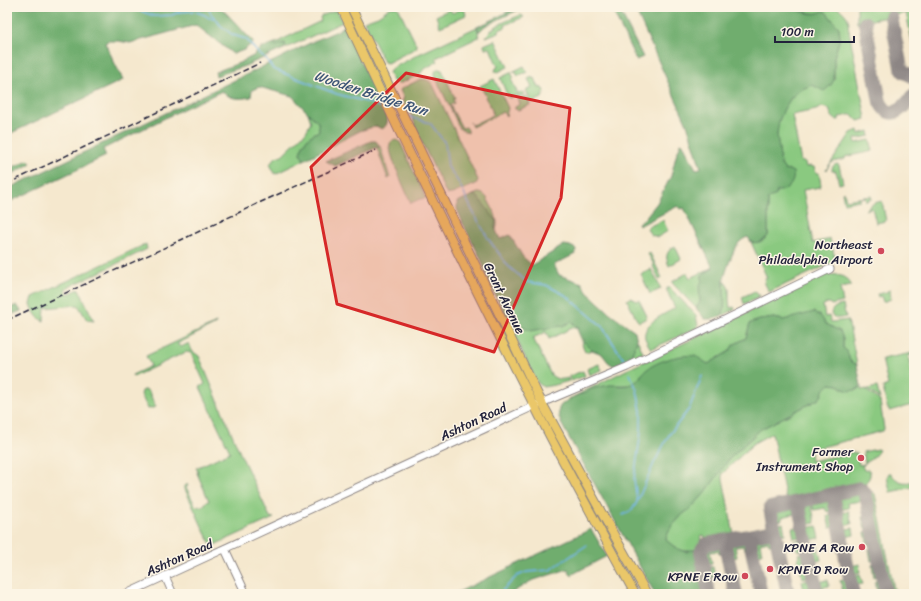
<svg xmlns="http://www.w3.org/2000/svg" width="921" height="601" font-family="Sriracha,sans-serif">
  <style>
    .green { fill: #8ac980; stroke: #56765e }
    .forest { fill: #6fad6e; stroke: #486854 }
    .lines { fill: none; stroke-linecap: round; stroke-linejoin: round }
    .stream { stroke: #6fb4e5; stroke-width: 1.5 }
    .taxiway { stroke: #8c8584; stroke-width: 14 }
    .minor-casing { stroke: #8c8584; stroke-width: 9 }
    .major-casing { stroke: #8c8584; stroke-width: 10 }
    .minor { stroke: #fff; stroke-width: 7 }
    .major { stroke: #eac769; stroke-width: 8 }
    .rail { stroke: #22223b; stroke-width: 1.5; stroke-dasharray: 6 3; stroke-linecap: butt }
    .marked { fill: #d62828; fill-opacity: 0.2; stroke: #d62828; stroke-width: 3; stroke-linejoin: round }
    .poi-dot { fill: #d1495b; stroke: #fcf5e5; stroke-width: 1.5 }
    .labels { text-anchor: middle; stroke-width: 3; stroke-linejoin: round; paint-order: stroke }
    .poi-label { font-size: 13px; fill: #22223b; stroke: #fcf5e5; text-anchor: end }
    .street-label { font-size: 13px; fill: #22223b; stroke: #fcf5e5 }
    .water-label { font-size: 14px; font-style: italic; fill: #3d5576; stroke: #fcf5e5 }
  </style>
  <rect width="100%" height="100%" fill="#fcf5e5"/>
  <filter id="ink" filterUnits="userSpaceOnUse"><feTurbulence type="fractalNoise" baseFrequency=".025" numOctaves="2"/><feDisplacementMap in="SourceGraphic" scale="8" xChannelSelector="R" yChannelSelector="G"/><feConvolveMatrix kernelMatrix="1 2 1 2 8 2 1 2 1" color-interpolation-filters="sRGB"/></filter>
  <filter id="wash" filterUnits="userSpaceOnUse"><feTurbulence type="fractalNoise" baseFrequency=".012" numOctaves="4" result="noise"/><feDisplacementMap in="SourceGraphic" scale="16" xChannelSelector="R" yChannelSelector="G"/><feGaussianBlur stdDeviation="0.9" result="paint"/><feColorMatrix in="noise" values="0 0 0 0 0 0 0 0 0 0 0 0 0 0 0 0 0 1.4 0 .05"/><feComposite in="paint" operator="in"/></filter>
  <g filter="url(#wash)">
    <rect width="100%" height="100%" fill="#f5e8ce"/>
    <g class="green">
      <polygon points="391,7 398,7 417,46 416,48 387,63 384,62 364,21 378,16"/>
      <path d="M 812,7 C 818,7 830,6 835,7 C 842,9 849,17 849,24 L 848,25 L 866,119 L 858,121 C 849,111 850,116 839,117 L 839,120 C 832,120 831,114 829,109 L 822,107 L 816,110 L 792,115 L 801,162 L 805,162 L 806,167 L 811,166 L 814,167 L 816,173 L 819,173 L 821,185 L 820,187 L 803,190 L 813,243 L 830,239 L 835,258 L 833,262 L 823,267 L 769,292 L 764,282 L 765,278 L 767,278 L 751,242 C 758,244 762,241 768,236 L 768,199 L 777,191 L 786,172 C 779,163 780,160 779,149 C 778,144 776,139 777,134 C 777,119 786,100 799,91 C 808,84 822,82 834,80 L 834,57 L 840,38 L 839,28 L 826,12 L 818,14 L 799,11 Z"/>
      <polygon points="857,7 914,7 914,51 906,13 857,23"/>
      <polygon points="464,8 466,15 440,27 436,16 450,9 452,13"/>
      <polygon points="337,10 343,22 286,48 285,43 276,46 275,43 281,41 281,40 321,21 320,18 321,16"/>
      <path d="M 521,15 L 524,17 L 505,25 L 506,27 L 499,30 L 499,32 L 486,37 C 492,25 509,20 521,15 Z"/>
      <polygon points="477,27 479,37 436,58 438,61 423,70 420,74 399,84 393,81 389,73 391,69 419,54"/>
      <polygon points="495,40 508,67 498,72 495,71 496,68 498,67 490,48 485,48 484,46 484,45"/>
      <polygon points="524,66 527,72 518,76 515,71 511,73 514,78 511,79 518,94 523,92 525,94 517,97 516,95 510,98 508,97 500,78"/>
      <polygon points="437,69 439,69 442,70 455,98 453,99 454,103 450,105 462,128 466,127 468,130 468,133 460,129 435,76 435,72"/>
      <polygon points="532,77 533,79 535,78 539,88 541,87 542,89 544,89 545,91 542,98 531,103 526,90 532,87 528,79"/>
      <path d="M 421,79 C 427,79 430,81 433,85 L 478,180 L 476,184 L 452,194 L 450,194 L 447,195 L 414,126 L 415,124 L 411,114 L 408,113 L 402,100 L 404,99 L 400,90 L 401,89 Z"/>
      <polygon points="494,79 508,108 506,116 503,112 472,127 470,122 472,125 493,115 492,111 492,110 485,97 486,96 480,86"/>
      <polygon points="526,96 530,105 518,110 515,109 515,107 520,104 518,99"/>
      <path d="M 308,113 L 318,122 L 319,131 C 307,137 304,141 300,153 L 304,160 L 275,174 L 270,164 L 276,157 L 282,155 L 306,132 L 311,122 Z"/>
      <polygon points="858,130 859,134 869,131 870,136 855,139 856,143 870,140 873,151 845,157 845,159 833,162 829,165 827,169 826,170 851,133"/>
      <path d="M 395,140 L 399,141 L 401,144 L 426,198 L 420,199 L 411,203 C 407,194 387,151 390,144 C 391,141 392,141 395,140 Z"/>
      <polygon points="380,146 390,178 388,179 377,148"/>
      <path d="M 837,164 L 839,165 L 843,183 L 839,184 L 836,171 L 832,171 C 832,167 833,165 837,164 Z"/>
      <polygon points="844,192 846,200 871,196 872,199 869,199 867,201 866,201 865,197 860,198 860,200 844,203 842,193"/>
      <path d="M 478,193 C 482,193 484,194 487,198 C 492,208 500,219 496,230 L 476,195 L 473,195 Z"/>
      <polygon points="882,201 886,221 876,223 872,208 865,210 874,203"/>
      <polygon points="663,220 668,231 658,237 651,235 647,229 648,227"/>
      <path d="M 146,244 L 147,249 L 65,289 L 68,294 L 79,289 L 94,321 L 87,320 L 78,305 L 45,308 L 44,321 C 36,318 34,312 31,304 L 33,297 Z"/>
      <path d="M 675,246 L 681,259 L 669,266 C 665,257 666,251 675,246 Z"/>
      <polygon points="650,253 662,278 659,280 653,266 654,265 648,254"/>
      <path d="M 712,268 L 702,275 C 702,286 698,291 700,302 L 696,308 L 673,284 L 672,282 L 687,273 L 690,278 Z"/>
      <polygon points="650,269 651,269 661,289 650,294 641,274 651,270"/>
      <path d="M 825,274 L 826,275 C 837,273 847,276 852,286 L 840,288 L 843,302 L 831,305 L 830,303 L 826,303 L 826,304 L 823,305 L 825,317 L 829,316 L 831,322 L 848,320 L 857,365 L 850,361 L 847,351 L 843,349 L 843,338 L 840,332 L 826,324 L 783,320 L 774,318 L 760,320 L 750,323 L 746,338 L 733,345 L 730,351 L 708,364 L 702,361 L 697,357 L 641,375 L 638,381 L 630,385 L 617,385 L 599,387 L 591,390 L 586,394 L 578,395 L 569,399 L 624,371 L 708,332 Z"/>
      <polygon points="724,280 725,281 729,289 729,300 730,308 734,307 735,309 722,316 724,311"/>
      <path d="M 667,288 L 670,288 L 696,315 L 698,325 L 697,328 L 651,349 C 649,346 646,341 645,338 C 642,323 665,314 675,308 L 667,291 Z"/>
      <polygon points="890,290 891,299 883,302 881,296 878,297 877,294 887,292 887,291"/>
      <polygon points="755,291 758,295 760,295 760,296 744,304 742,297"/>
      <polygon points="630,297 637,301 639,300 647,316 645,319 639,322 637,320 627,300"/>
      <path d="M 843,305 L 846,317 C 840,318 835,320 831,314 C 832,307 837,306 843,305 Z"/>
      <path d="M 505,314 L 517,320 L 523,327 L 562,326 L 571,322 L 578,327 L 585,343 L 592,350 L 585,352 L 582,344 L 583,343 L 576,327 L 574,327 L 549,339 L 546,332 L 533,338 L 551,375 C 557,380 561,380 568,378 L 569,381 L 555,385 L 543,387 L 538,383 L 535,379 Z"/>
      <polygon points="216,323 216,324 177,344 181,347 189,343 192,351 199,356 240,453 270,517 274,518 212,546 205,533 184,487 187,484 188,486 186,487 196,507 199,505 201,507 205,504 206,502 209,501 197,473 198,471 196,468 230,452 200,387 205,384 191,353 186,352 133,377 132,375 151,366 146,356"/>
      <polygon points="637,341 638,341 643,353 630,359"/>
      <polygon points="912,353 913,355 908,356 914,388 914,412 913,412 912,405 890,411 887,407 883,387 888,385 882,359"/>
      <polygon points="599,364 602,370 589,375 587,369"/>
      <polygon points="583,371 585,376 571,381 569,376"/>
      <path d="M 830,384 L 839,385 L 842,389 L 857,390 L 861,386 L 861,390 L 867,389 L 867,391 L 880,401 L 884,429 L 883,431 L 810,450 L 811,461 L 854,452 L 855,453 L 857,453 L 859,465 L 865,464 L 862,466 L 864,470 L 868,469 L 870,472 C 871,478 867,481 863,485 L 799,498 L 786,500 L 772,433 L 754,443 L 722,474 L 734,535 L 706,541 L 704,535 L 701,536 L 703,543 L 700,547 L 698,552 L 695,550 C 681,553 676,549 666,540 L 667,534 L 671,527 L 683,514 L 690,509 L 705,493 L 730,458 L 761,429 L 819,399 L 823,391 Z"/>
      <polygon points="877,387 880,399 868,390 868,389"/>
      <polygon points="144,390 147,390 149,392 156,407 149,409 148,409 141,395 142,391"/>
      <path d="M 877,449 L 879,450 C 876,455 871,460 865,463 L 863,452 Z"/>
      <path d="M 889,473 L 891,473 C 896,482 905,484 914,481 L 914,487 L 890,492 L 887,477 Z"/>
      <polygon points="857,492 861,492 864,496 862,501 848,503 849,508 844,509 840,508 839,502 842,496"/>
      <polygon points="872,492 873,492 875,494 895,594 890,594 870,496"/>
      <path d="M 827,498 C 832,500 834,505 832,510 L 827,512 L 825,508 L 814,510 L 812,501 Z"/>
      <polygon points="811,501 812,510 813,512 815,523 809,524 806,522 803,508 807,503"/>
      <polygon points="791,505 796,507 797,513 794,514 782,517 782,520 777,521 775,513 779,508"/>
      <polygon points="849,511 852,524 844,525 842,523 841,514 843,513"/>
      <polygon points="832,515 835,517 836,524 834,527 830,528 827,516"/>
      <polygon points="862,517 865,517 869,518 870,526 869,528 865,529"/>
      <polygon points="783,523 785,534 780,534 778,530 777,525"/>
      <polygon points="817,526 820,538 810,540 809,538 808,529 811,527"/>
      <polygon points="798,527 801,529 802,536 800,537 794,538 792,528"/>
      <path d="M 853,528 L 854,535 L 845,537 C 845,534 844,531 846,529 Z"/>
      <polygon points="869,532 871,534 873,542 871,545 868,545 865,533"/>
      <polygon points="769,535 773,537 774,542 773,543 769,544 768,541 760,543 762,553 759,554 757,553 755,544 756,539 759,537"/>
      <path d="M 741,540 C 747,540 751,543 748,548 L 744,549 L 743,546 L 735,547 L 737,557 L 733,558 C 726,546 729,543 741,540 Z"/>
      <polygon points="800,540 803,541 805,549 802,550 798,551 797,548 796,548 794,541"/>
      <polygon points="817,543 818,547 821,560 816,561 817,563 815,564 810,545 811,544"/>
      <path d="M 719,545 C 722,546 725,549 723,553 L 719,554 L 718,551 L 710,552 L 712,563 L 707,563 L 704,554 L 705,550 L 708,547 Z"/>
      <polygon points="872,548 875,551 876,558 875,560 871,561 869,549"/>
      <polygon points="805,553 806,556 807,562 805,563 799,565 798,558 799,557 798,554"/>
      <polygon points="860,564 860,567 859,568 860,572 856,573 853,572 851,566"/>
      <path d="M 874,564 L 878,566 L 880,574 C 879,576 877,577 874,577 L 872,565 Z"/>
      <polygon points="806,566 808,567 810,575 808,577 802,578 800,567"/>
      <polygon points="709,567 713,567 715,577 711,578 709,577 707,570"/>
      <polygon points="860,575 863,584 856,585 854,582 854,578 856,576"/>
      <polygon points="808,579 811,581 812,589 804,591 802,581"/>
      <polygon points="844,579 847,580 849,588 847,591 843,592 840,580"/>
      <polygon points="828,580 829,586 819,588 818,582"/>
      <polygon points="879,580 881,582 884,594 876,594 877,593 875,581"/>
    </g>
    <g class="forest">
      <path d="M 7,7 L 220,7 C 232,18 242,31 254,42 L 244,50 L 233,54 L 196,25 L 130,43 L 118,41 L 108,41 L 105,43 L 123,80 L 7,135 Z"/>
      <polygon points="516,7 524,7 485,26 479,32 477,27 496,18"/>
      <polygon points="611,7 618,7 643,57 636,60"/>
      <path d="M 634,7 L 799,7 L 795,9 C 803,12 815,16 823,11 L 826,12 L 839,28 L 840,38 L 834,57 L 834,80 L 831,85 L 824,91 L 812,85 L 800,90 L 791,98 L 784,109 L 779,121 L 777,134 L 781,165 L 786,171 L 789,170 L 793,172 C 795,179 791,187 784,190 C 782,191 780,191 777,191 L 775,196 L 771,197 L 768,199 L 768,236 C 762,241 758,244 751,242 L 748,237 C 744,238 740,241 738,244 C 733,250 726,271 724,279 C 723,291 727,305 722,316 L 713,319 L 705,319 L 696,308 L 700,302 L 699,286 L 702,281 L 702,275 L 713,268 L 684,208 L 680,209 L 678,206 L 639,226 L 638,223 L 644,219 L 657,203 L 671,176 L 676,156 L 681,143 L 683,144 L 696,169 L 701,168 L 687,124 Z"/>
      <path d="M 344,26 L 387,116 C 388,122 387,126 382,129 L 376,126 L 360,131 L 304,160 L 300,153 C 304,141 307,137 319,131 L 318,122 L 308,113 L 292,96 L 259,87 L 252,90 L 251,97 C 239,99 231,100 222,91 L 183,109 L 103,149 L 106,156 L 7,203 L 7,189 L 258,69 L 314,41 L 337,31 Z"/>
      <polygon points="275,43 276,46 279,44 285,43 286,48 245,66 216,76 215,72 239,63 253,56 261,48"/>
      <polygon points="371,141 376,141 380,146 335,166 332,164 326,161"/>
      <polygon points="28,160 31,163 28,165 7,177 7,170"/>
      <polygon points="473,195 476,195 496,220 495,228 500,239 510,235 523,257 532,265 564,245 570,246 576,249 575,254 554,265 559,275 582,283 587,292 610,313 635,331 637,341 630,359 614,366 608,362 602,354 592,350 585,343 578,327 571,322 562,326 530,331 523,327 517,320 505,314 492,289 480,257 464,226 457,209 457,202"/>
      <polygon points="17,305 21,311 7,316 7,309"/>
      <path d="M 814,312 L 817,315 L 820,315 L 826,324 L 840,331 L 843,338 L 843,348 L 847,351 L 850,361 L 857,365 L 861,386 C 854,393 845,392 839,385 L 830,384 L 823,391 L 822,395 L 819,399 L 761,429 L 730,458 L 705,493 L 690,509 L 683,514 L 671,527 L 667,534 L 666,540 L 676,548 L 687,552 L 690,550 L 695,550 L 698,552 L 705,589 L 704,594 L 655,594 L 561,423 C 556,410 558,405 570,399 C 573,397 576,396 578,395 C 580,394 582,394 584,394 C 587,393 589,390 592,389 C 598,387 604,386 610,385 C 617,385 625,387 631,384 C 640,381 640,375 646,370 C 657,361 682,353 695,356 C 699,357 704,362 708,364 L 730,351 L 733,345 L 746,338 L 750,323 L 760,320 L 774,318 L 783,320 Z"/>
      <polygon points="591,529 607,556 571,575 568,569 531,581 510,594 454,594"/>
    </g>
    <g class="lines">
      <g class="stream">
        <polyline points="124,7 127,9 141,11 154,16 172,15 179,12 194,11 205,15 209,18 215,18"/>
        <polyline points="207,7 209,9 211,14 215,18 221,26 233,35 246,39 259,54 266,59 273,69 337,94 367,102 386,109"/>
        <polyline points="406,116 430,123 445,143 448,167 459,183 472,210 489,240 509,267 527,282 546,285 567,296 602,326 624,360"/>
        <polyline points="630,374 637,390 641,411 641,431 634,479 637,500"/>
        <polyline points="623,515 632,510 637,502 654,463 669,435 689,409 702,376"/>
        <polyline points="499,594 517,576 527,572 550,570 587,545"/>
      </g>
      <g class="taxiway">
        <polyline points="891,17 901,67 904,72 914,77"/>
        <path d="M 865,23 L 880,102 C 891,124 904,107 914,95"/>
        <polyline points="833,494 853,594"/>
        <polyline points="798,502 817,594"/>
        <polyline points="749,536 761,594"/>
        <polyline points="724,541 736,594"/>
        <polyline points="709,594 701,552 703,548 707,544 775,531"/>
        <polyline points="788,594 770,508 860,488 863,491 866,495 886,594"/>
      </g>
    </g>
  </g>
  <g filter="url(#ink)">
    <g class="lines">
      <defs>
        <g id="minor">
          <polyline points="225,549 246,594"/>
          <polyline points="165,576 173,594"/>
          <polyline points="126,594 534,406 627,367 830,269"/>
        </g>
        <g id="major">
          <path d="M 341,7 C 403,141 467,274 534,405 C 566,469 601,531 635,594"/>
          <polyline points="351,7 542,403 600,510 647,594"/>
        </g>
      </defs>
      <use href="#minor" class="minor-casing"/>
      <use href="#major" class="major-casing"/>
      <use href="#minor" class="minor"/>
      <use href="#major" class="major"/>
      <g class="rail">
        <polyline points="7,184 260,63"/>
        <polyline points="7,320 181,240 261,202 376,150"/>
      </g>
    </g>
  </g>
  <path class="marked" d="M 406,73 L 570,108 L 561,198 L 494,352 L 337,304 L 311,167 Z"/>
  <g class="poi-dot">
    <circle cx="881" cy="251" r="4"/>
    <circle cx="861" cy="458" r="4"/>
    <circle cx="862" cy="547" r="4"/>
    <circle cx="770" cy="569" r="4"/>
    <circle cx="745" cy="576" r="4"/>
  </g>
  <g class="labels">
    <g class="poi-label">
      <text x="873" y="249">Northeast<tspan x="873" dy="15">Philadelphia Airport</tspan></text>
      <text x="853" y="456">Former<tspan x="853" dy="15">Instrument Shop</tspan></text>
      <text x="854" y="552">KPNE A Row</text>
      <text x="778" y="574" text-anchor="start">KPNE D Row</text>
      <text x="737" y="581">KPNE E Row</text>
    </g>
    <g class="street-label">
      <text transform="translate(505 298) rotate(64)" y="5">Grant Avenue</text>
      <text transform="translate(473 421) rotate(-25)" y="5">Ashton Road</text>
      <text transform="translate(179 557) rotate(-24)" y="5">Ashton Road</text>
    </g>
    <g class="water-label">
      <text transform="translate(371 93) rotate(18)" y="5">Wooden Bridge Run</text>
    </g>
  </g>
  <rect width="921" height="601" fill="none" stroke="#fcf5e5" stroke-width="24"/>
  <path d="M775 36v6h79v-6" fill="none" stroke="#22223b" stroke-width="2"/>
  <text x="781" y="36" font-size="12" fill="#22223b" stroke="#fcf5e5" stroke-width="3" paint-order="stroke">100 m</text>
</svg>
